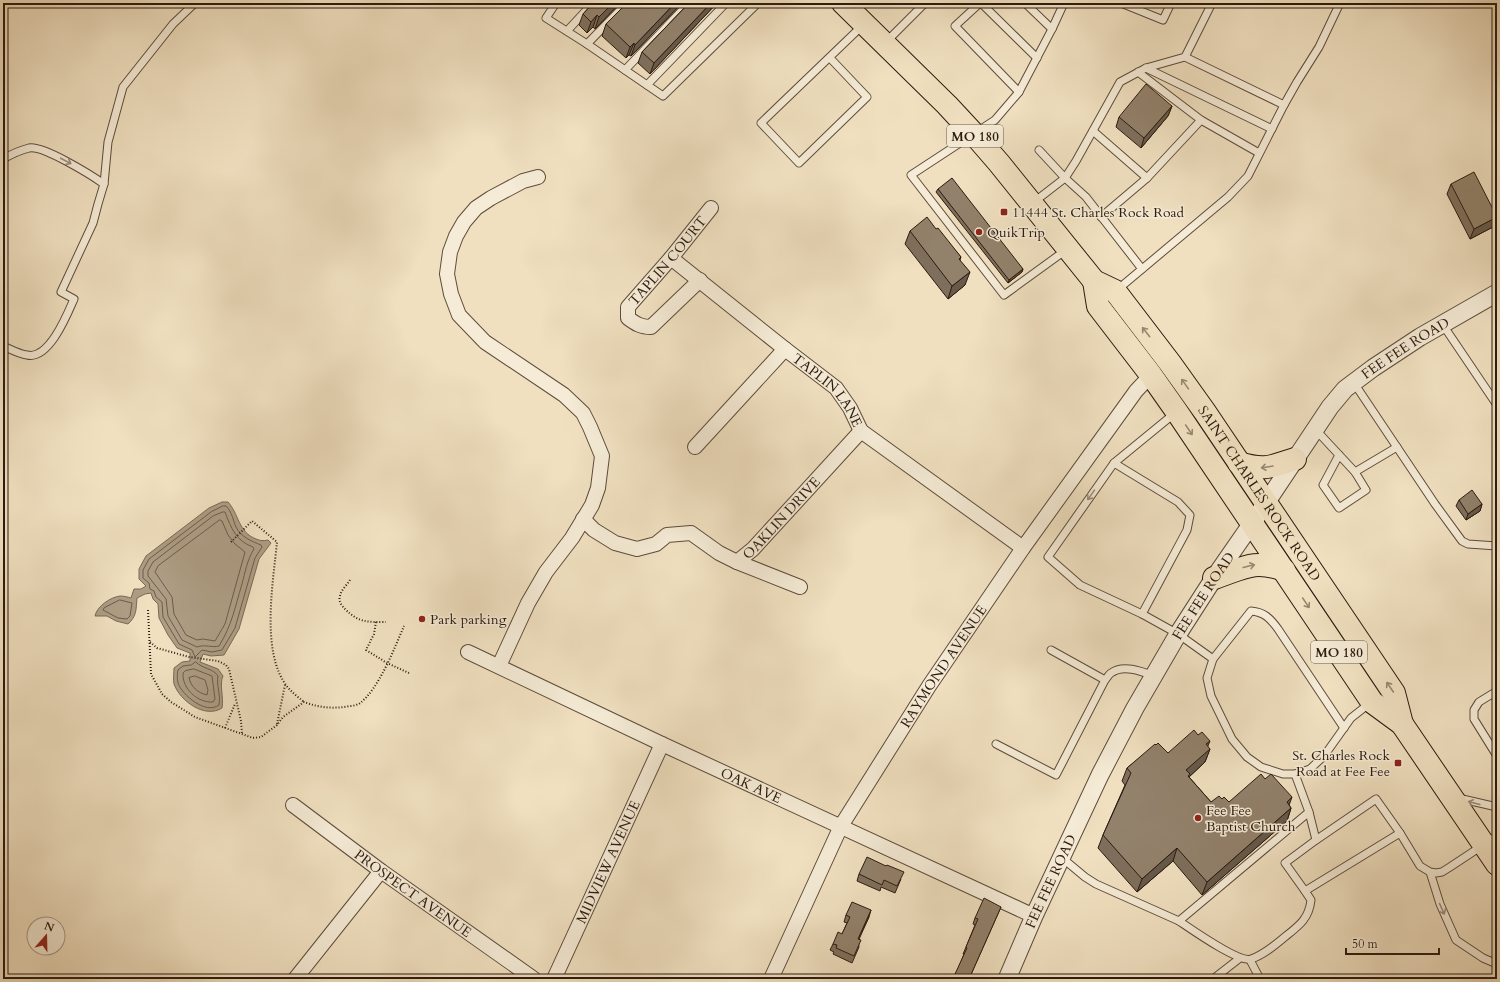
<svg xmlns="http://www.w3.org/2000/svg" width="1500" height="982" font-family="Cardo,serif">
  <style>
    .water { fill: #ad9d84; stroke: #796955 }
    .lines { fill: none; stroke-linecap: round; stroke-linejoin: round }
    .shore { stroke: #6c5c4a; stroke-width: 1 }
    .service-casing { stroke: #5d4c3b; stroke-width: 9 }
    .minor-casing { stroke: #5d4c3b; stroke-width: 16 }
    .tertiary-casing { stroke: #5d4c3b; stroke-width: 19 }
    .primary-casing { stroke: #2c1a0f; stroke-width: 24 }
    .path { stroke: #2c1a0f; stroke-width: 2; stroke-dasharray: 1 2; stroke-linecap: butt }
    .service { stroke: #f5ebd6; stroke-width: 7 }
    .minor { stroke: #f5ebd6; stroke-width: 14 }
    .tertiary { stroke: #f5ebd6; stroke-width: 17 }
    .primary { stroke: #f0e0c0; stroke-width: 22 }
    .wall { fill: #7e6f5c; stroke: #2c1a0f }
    .shaded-wall { fill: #665a4b; stroke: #2c1a0f }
    .building { fill: #92816b; stroke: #2c1a0f }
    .oneway { stroke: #9b8d7c }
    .oneway2 { stroke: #988770 }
    .poi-dot { fill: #8f2418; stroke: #f5ebd6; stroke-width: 1.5 }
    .labels { text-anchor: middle; stroke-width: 3; stroke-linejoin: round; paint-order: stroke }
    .shield { fill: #f5ebd6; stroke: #68594b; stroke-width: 1 }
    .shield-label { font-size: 13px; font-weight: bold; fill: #2c1a0f }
    .poi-label { font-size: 14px; fill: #2c1a0f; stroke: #f5ebd6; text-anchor: start }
    .street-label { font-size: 14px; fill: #2c1a0f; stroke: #f5ebd6 }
  </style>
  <rect width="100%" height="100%" fill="#f0e0c0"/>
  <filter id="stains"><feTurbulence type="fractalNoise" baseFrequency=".005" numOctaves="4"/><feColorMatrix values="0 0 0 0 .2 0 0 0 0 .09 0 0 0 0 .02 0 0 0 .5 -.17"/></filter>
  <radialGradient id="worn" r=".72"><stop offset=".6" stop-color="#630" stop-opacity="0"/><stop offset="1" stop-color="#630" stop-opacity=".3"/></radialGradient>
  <path class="water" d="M 222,502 L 228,502 C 239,514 238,532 256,539 C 261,541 263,541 268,540 L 271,543 L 259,559 L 239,629 L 224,655 L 211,656 L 203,654 L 200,662 L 218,669 L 223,676 C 219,684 224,697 222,708 C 205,719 180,701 174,684 C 173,679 174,673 174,668 L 182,662 L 190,661 L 190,653 L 177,648 L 168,635 L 159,618 L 158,604 L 153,599 L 151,593 L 145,594 L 137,598 C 136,609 137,616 128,624 L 116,621 L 107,616 L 95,616 C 97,606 111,597 120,596 C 124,596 128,597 131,598 L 134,589 L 141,589 L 146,586 L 139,579 L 139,569 L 146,556 L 209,508 Z"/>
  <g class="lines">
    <g class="shore">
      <path d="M 223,506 L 226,506 C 232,512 233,520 236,527 C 241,537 251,541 261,545 L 262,547 L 255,558 L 235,628 L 222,650 L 212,652 L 202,650 L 195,657 L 192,650 L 179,644 L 163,617 L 162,602 L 156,597 L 154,591 L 150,589 L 149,583 L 143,578 L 143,570 L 149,559 L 211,512 Z"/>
      <path d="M 223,512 L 225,512 C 231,528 236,541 253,547 L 254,549 C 247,560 245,573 242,584 C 235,607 232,625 219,646 C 212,648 205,644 197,647 L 182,640 L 168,616 L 166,599 L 148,576 L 148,571 L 153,562 L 213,516 Z"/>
      <polygon points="220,520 222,521 228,535 235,544 245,552 225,624 215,641 203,639 197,640 186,635 174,614 172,597 155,572 158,566"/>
      <polygon points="120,600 132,603 130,616 127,619 118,618 103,610 104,608"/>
      <path d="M 196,662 C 202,669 213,668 218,676 C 216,685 221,695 219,705 C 206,715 182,695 178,683 C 177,679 177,674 178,670 L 183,666 L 191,665 Z"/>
      <path d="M 194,669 L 212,676 L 215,699 L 213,702 C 198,703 182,689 183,673 L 185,671 Z"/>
      <path d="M 195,676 L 205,680 L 208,690 L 207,695 C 198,693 191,687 189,678 Z"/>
    </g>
    <defs>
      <g id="service">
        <polyline points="556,3 546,18 587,44"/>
        <polyline points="627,3 587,44 663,96 758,3"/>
        <polyline points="980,3 955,26 1019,92"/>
        <polyline points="981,3 1037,58"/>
        <polyline points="1025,3 1052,29"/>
        <polyline points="1064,3 1052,29 1019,92 995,120 911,175 1004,295 1066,250"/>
        <polyline points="1121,3 1163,20 1171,3"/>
        <polyline points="567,31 593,3"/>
        <polyline points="886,42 925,3"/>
        <polyline points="830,58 867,97 799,163 761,123 863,25"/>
        <polyline points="1146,68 1272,129"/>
        <polyline points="625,70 689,3"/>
        <polyline points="647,85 726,3"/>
        <polyline points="1284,105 1297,82 1319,47 1340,3"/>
        <polyline points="1201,120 1259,153"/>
        <polyline points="1093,131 1147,178 1201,120 1138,72"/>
        <polyline points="1039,150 1065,178 1086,197 1142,269"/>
        <path d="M 3,159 C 10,155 21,150 29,148 C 43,145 91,175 104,184"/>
        <polyline points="1034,202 1065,178 1076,161 1120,82 1146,68 1185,57 1212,3"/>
        <polyline points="1101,217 1147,178"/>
        <polyline points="1117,290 1228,197 1248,176 1284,105 1185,57"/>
        <polyline points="1443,325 1497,405"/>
        <path d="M 3,346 C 10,349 19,354 27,355 C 49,360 67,315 74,299 L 61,292 L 93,223 L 98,204 L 104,184 L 108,142 L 123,87 L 173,24 L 195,3"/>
        <polyline points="1354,383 1435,504 1462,541 1468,544 1497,546"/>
        <polyline points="1175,413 1114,463 1048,557 1080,585 1142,614 1178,634 1213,659 1207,678 1211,696 1232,739 1247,757 1261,767 1283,774 1295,774 1310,769 1324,756 1351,718 1370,703"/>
        <polyline points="1315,429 1355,472 1397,447"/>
        <polyline points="1339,455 1323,485 1339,508 1366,490 1355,472"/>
        <polyline points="1114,463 1178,502 1190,515 1187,530 1142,614"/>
        <polyline points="1051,650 1105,680"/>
        <path d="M 1213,659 L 1251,611 C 1264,612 1270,618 1278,629 L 1344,728"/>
        <polyline points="1497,691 1479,702 1474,710 1474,719 1497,756"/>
        <path d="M 996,744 L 1056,775 L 1105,680 C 1107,678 1109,674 1111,673 C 1123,664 1141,671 1154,676"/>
        <polyline points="1458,798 1497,807"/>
        <polyline points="1309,812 1316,840 1376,799 1400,833"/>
        <polyline points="1061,857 1085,877 1096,884 1179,921 1309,812 1295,774"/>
        <polyline points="1430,872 1440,904 1456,940 1483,958 1497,964"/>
        <polyline points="1305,891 1285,863 1316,840"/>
        <path d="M 1179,921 C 1191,929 1239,963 1251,959 C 1264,955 1276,944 1286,936 C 1300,925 1309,918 1311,900 L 1305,891 L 1400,833 L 1420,866 L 1430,872 L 1436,873 L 1442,872 L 1450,867 L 1497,836"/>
        <polyline points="1250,960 1259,977 1262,979"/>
        <polyline points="1213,979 1240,958"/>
      </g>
      <g id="minor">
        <path id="s1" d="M 671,258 L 785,349 L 836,388 L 850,408 L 861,431 L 1023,548"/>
        <path id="s2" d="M 700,280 L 651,327 C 641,327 636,324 628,318 L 628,307 L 671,258 L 711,208"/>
        <polyline points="695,447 785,349"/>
        <path id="s3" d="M 583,519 L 594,530 L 615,543 L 637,549 L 656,544 L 667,535 L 691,533 L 719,553 L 737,562 L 753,549 L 861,431"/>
        <polyline points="737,562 800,587"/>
        <path id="s4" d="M 468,652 L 662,744 L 1034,916"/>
        <polyline points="499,666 528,603 546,572 572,538 592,505 598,488 602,456 590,427 583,413 564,395 485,342 459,315 451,294 447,274 450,252 456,236 464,222 476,208 491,198 523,181 538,177"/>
        <path id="s5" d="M 293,805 L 381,871 L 534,979"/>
        <polyline points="295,979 381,871"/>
        <path id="s6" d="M 554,979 L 662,744"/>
        <path id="s7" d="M 771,979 L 841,826 L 929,686 L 1023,548 L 1136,391 L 1151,375"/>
      </g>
      <g id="tertiary">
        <path id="s8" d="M 1007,979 L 1034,916 L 1100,775 L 1135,708 L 1178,634 L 1214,578 L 1266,503 L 1330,407 L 1345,389 L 1373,368 L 1420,337 L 1497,293"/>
      </g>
      <g id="primary">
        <path id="s9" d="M 843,3 L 947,105 L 973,133 L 999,163 L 1094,281 L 1115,291 L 1170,363 L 1205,412 L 1394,693 L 1402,724"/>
        <polyline points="1094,281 1098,306 1151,375 1177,412 1372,702 1402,724 1497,864"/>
        <path d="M 1239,463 C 1265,471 1270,467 1295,459"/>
        <path d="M 1214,578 C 1244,568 1253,559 1284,570"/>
      </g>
    </defs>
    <use href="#service" class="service-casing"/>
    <use href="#minor" class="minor-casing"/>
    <use href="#tertiary" class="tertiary-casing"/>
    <use href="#primary" class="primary-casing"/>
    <g class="path">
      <path d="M 231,542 L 252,521 L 277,542 C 273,583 261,651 286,685 C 291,692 298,697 304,702"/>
      <path d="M 350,580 C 347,585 341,590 340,596 C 338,601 342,606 345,609 C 359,623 368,622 386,622"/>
      <path d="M 148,610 L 151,674 L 162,694 L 171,702 L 195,717 L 253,738 L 261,737 L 277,725 L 283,717 L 304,702 C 320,708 334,709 350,706 C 353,706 356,705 359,704 C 379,689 394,649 404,626"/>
      <polyline points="376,622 374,634 366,650 387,663 409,673"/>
      <polyline points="150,642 157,648 189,657 218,661 226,665 229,669 241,721 242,734"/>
      <polyline points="277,724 285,685"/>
      <polyline points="225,728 235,704"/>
    </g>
    <use href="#service" class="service"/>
    <use href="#minor" class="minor"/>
    <use href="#tertiary" class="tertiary"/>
    <use href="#primary" class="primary"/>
  </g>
  <g class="wall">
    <polygon points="593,3 620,3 595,29 593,27 587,33 579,25 583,14"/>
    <polygon points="682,3 631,56 629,55 626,58 602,36 606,24"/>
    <polygon points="689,3 717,3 650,74 638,63 642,52"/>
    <polygon points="1172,106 1168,116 1141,148 1116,127 1119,117"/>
    <polygon points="1451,184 1493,227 1470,239 1447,194"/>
    <polygon points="938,189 1023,269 1022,272 1008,283 936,192"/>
    <polygon points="936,229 961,257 960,260 965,285 948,299 905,244 910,231"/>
    <polygon points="1459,500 1482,504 1480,511 1466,520 1456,506"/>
    <polygon points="1156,745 1168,753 1208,747 1210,749 1205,762 1189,777 1211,802 1222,799 1229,802 1289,805 1291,808 1287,821 1202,895 1173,861 1137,892 1098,848 1103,835 1125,785 1122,781 1127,768"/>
    <polygon points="886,866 901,879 895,893 881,887 880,891 857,881 859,874"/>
    <polygon points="1001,907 969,979 954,979 964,954 963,954 966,947 975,925 973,924 975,918"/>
    <polygon points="846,915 869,917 858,939 859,947 852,963 833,954 834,952 830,950 833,944 842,934 847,923 844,922"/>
  </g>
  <g class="shaded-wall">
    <polygon points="613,3 620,3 595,29 599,17"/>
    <polygon points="675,3 682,3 631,56 635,45"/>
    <polygon points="711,3 717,3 650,74 654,63"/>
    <polygon points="597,15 593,27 587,33 591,22"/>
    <polygon points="634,43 629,55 626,58 630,47"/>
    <polygon points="1172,106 1168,116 1141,148 1144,138"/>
    <polygon points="1497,217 1493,227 1470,239 1474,229"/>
    <polygon points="1023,269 1022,272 1008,283 1009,280"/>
    <polygon points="970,272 965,285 948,299 952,286"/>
    <polygon points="1482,504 1480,511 1466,520 1468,514"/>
    <polygon points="1210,741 1205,753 1210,749 1205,762 1189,777 1185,787 1186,770 1206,744"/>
    <polygon points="1292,797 1287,811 1287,802"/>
    <polygon points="1291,808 1287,821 1202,895 1207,882"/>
    <polygon points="1177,848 1173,861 1137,892 1142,879"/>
    <polygon points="871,910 869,917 856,946 858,939"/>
  </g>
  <g class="building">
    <polygon points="593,3 613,3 599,17 597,15 591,22 583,14"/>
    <polygon points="627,3 675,3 635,45 634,43 630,47 606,24"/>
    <polygon points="689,3 711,3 654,63 642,52"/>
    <polygon points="1146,84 1172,106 1144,138 1119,117"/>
    <polygon points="1474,172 1497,217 1474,229 1451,184"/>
    <polygon points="952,178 1023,269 1009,280 938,189"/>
    <polygon points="927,217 936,229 938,228 961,257 959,259 970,272 952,286 910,231"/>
    <polygon points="1472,490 1482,504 1468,514 1459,500"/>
    <polygon points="1194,730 1198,735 1202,732 1210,741 1206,744 1210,749 1186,770 1190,774 1188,776 1211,802 1219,796 1222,799 1224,797 1229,802 1261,774 1265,779 1271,774 1292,797 1287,802 1291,808 1207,882 1177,848 1142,879 1103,835 1131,773 1127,768 1155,744 1156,745 1158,743 1168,753"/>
    <polygon points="867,857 886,866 887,865 904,872 897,886 884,880 882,885 859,874"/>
    <polygon points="984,898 1001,907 969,979 957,979 959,975 955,974 967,948 966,947 978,919 975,918"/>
    <polygon points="852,902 871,910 858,939 861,940 854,956 836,948 837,945 833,944 838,932 842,934 850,917 846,915"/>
  </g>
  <defs><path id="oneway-shaft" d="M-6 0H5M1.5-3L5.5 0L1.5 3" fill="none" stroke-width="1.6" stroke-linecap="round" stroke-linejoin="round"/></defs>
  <g class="oneway">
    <use href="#oneway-shaft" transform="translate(66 161) rotate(28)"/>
    <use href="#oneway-shaft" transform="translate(1091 495) rotate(125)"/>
    <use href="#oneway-shaft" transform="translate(1474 803) rotate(-165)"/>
    <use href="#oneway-shaft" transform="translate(1442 909) rotate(66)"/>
  </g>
  <g class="oneway2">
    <use href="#oneway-shaft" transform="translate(1146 332) rotate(-128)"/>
    <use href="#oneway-shaft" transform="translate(1185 384) rotate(-125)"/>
    <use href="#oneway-shaft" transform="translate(1189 430) rotate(56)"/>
    <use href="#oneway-shaft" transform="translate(1267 467) rotate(171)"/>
    <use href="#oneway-shaft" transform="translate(1249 566) rotate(-14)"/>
    <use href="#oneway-shaft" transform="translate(1306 603) rotate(56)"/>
    <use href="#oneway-shaft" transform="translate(1390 687) rotate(-124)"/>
  </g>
  <g class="poi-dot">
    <rect x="1000" y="208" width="8" height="8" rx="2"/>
    <circle cx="979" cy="232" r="4"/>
    <circle cx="422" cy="619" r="4"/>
    <rect x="1394" y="759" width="8" height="8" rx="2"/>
    <circle cx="1198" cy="818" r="4"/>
  </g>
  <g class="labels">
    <g class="shield">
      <rect x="947" y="125" width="56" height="22" rx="3"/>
      <rect x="1311" y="641" width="56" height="22" rx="3"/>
    </g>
    <g class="shield-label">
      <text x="975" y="141">MO 180</text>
      <text x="1339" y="657">MO 180</text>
    </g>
    <g class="poi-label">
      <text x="1012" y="217">11444 St. Charles Rock Road</text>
      <text x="987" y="237">QuikTrip</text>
      <text x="430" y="624">Park parking</text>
      <text x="1390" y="760" text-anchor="end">St. Charles Rock<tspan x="1390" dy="16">Road at Fee Fee</tspan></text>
      <text x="1206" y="815">Fee Fee<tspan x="1206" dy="16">Baptist Church</tspan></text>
    </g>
    <g class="street-label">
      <text dy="5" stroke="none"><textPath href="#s2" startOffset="165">TAPLIN COURT</textPath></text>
      <text dy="5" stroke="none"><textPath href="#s8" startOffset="755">FEE FEE ROAD</textPath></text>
      <text dy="5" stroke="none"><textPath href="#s1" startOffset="206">TAPLIN LANE</textPath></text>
      <text dy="5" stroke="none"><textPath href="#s9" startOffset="647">SAINT CHARLES ROCK ROAD</textPath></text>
      <text dy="5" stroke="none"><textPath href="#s3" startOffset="238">OAKLIN DRIVE</textPath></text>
      <text dy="5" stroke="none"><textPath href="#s8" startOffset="431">FEE FEE ROAD</textPath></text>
      <text dy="5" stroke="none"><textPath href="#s7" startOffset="358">RAYMOND AVENUE</textPath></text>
      <text dy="5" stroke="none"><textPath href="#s4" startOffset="313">OAK AVE</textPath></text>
      <text dy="5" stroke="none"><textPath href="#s6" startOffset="129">MIDVIEW AVENUE</textPath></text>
      <text dy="5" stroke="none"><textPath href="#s8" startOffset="107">FEE FEE ROAD</textPath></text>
      <text dy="5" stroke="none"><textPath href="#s5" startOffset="149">PROSPECT AVENUE</textPath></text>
    </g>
  </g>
  <rect width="1500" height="982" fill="none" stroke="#f0e0c0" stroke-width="16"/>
  <rect x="4" y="4" width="1492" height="974" fill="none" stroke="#2c1a0f" stroke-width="2"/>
  <rect x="8" y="8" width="1484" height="966" fill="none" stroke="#2c1a0f"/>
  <g transform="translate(46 936) rotate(20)"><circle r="19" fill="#f5ebd6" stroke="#a59786"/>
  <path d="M0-3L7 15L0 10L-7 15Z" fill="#8f2418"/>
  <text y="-6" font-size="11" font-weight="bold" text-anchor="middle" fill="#2c1a0f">N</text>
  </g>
  <path d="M1346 948v6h93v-6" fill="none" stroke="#2c1a0f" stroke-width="2"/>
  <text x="1352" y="948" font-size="12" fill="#2c1a0f" stroke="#f5ebd6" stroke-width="3" paint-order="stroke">50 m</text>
  <rect width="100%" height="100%" filter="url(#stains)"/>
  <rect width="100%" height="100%" fill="url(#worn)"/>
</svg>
